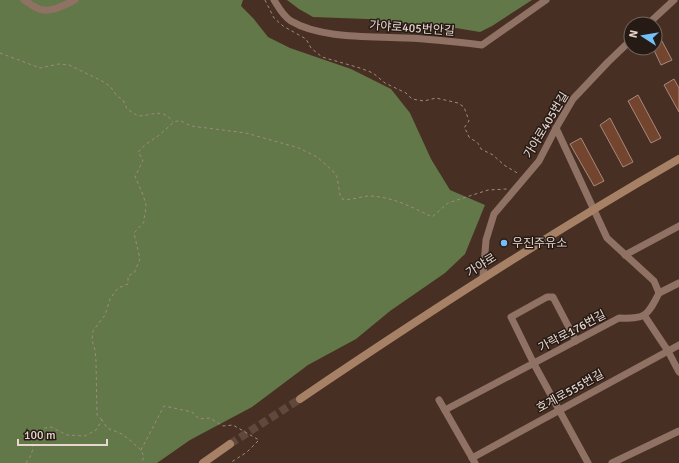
<svg xmlns="http://www.w3.org/2000/svg" width="679" height="463" font-family="Signika,'Noto Sans KR',sans-serif">
  <style>
    .forest { fill: #637848 }
    .building { fill: #74452e; stroke: #a7897b }
    .lines { fill: none; stroke-linecap: round; stroke-linejoin: round }
    .secondary-tunnel { stroke: #60483d; stroke-width: 8; stroke-dasharray: 8 4; stroke-linecap: butt }
    .path { stroke: #9e8a80; stroke-width: 1; stroke-dasharray: 3 3; stroke-linecap: butt }
    .street { stroke: #8f7264; stroke-width: 7 }
    .secondary { stroke: #a78165; stroke-width: 8 }
    .poi-dot { fill: #74c0f6; stroke: #261a15; stroke-width: 1.5 }
    .labels { text-anchor: middle; stroke-width: 3; stroke-linejoin: round; paint-order: stroke }
    .street-label { font-size: 12px; fill: #e6d6ce; stroke: #261a15 }
    .poi-label { font-size: 12px; fill: #e6d6ce; stroke: #261a15; text-anchor: start }
  </style>
  <rect width="100%" height="100%" fill="#482f23"/>
  <g class="forest">
    <polygon points="0,0 243,0 241,6 253,18 268,37 290,48 351,69 391,89 410,113 431,159 450,190 485,205 465,254 445,273 390,311 356,339 308,365 252,407 190,440 157,463 0,463"/>
    <polygon points="287,0 532,0 492,26 480,32 456,28 367,19 313,17 299,9"/>
  </g>
  <g class="building">
    <polygon points="655,28 672,60 661,65 653,48 655,48"/>
    <polygon points="674,79 679,88 679,112 664,85"/>
    <polygon points="638,95 661,138 651,143 628,101"/>
    <polygon points="610,118 633,162 623,167 600,125"/>
    <polygon points="581,138 604,181 594,186 570,144"/>
  </g>
  <g class="lines">
    <polyline class="secondary-tunnel" points="230,444 300,399"/>
    <g class="path">
      <path d="M 265,0 L 274,18 L 283,26 L 306,39 L 311,48 L 322,57 L 360,68 L 373,73 L 385,83 L 406,93 L 412,99 L 424,101 L 436,98 L 458,103 L 464,107 L 469,121 L 464,128 C 467,131 467,133 469,137 C 474,142 477,139 481,149 L 493,155 L 504,165 L 519,174"/>
      <path d="M 0,53 L 40,68 L 59,64 L 69,65 L 102,81 L 110,86 L 117,96 L 123,100 L 127,109 L 138,116 C 152,116 162,107 173,122"/>
      <path d="M 102,420 L 97,415 L 96,361 L 95,350 L 92,340 L 93,331 L 105,315 L 110,299 L 118,288 L 128,284 L 128,276 L 134,273 L 140,259 L 134,233 L 144,222 C 144,216 146,210 146,205 C 144,196 139,185 135,177 L 143,160 L 138,152 L 145,145 L 158,136 L 173,123 L 177,121 L 181,121 L 191,126 L 246,133 L 299,148 L 317,157 L 333,171 L 337,177 L 340,195 L 342,199 C 351,201 361,196 370,196 C 393,197 412,207 432,217 L 448,203 L 488,190 L 507,189"/>
      <polyline points="141,450 164,406 192,412 199,419 210,418 223,426 233,425 259,440 247,452 230,463"/>
      <polyline points="26,463 30,457 33,449 33,438 36,433 45,428 51,427 67,435 85,436 96,430 102,420 107,428 122,434 131,441 141,450 144,457 141,463"/>
    </g>
    <g class="street">
      <path d="M 24,0 C 28,2 31,5 35,7 C 48,15 62,6 75,0"/>
      <path d="M 274,0 C 279,8 283,16 291,21 C 321,39 371,36 406,38 C 431,39 457,42 482,45 L 546,0"/>
      <polyline points="648,24 674,0"/>
      <polyline points="625,255 679,226"/>
      <polyline points="483,277 486,240 494,214 539,161 556,128 573,99 608,62 631,40"/>
      <polyline points="659,293 679,283"/>
      <polyline points="644,315 668,351 679,372"/>
      <polyline points="576,341 553,297 547,297 511,317 534,364 588,463"/>
      <polyline points="439,400 475,463"/>
      <path d="M 445,410 L 619,318 C 645,319 647,317 659,293 L 654,281 L 607,238 L 556,128"/>
      <polyline points="472,458 679,345"/>
      <polyline points="612,463 679,431"/>
    </g>
    <g class="secondary">
      <path d="M 300,399 C 424,315 549,234 679,159"/>
      <polyline points="203,463 230,444"/>
    </g>
  </g>
  <circle class="poi-dot" cx="504" cy="243" r="4"/>
  <g class="labels">
    <g class="street-label">
      <text transform="translate(412 28) rotate(4)" y="4">가야로405번안길</text>
      <text transform="translate(546 125) rotate(-59)" y="4">가야로405번길</text>
      <text transform="translate(481 265) rotate(-32)" y="4">가야로</text>
      <text transform="translate(572 331) rotate(-28)" y="4">가락로176번길</text>
      <text transform="translate(570 391) rotate(-29)" y="4">호계로555번길</text>
    </g>
    <g class="poi-label">
      <text x="512" y="247">우진주유소</text>
    </g>
  </g>
  <g transform="translate(643 36) rotate(282)"><circle r="19" fill="#261a15" stroke="#73655f"/>
  <path d="M0-3L7 15L0 10L-7 15Z" fill="#74c0f6"/>
  <text y="-6" font-size="11" font-weight="bold" text-anchor="middle" fill="#e6d6ce">N</text>
  </g>
  <path d="M18 439v6h89v-6" fill="none" stroke="#e6d6ce" stroke-width="2"/>
  <text x="24" y="439" font-size="12" fill="#e6d6ce" stroke="#261a15" stroke-width="3" paint-order="stroke">100 m</text>
</svg>
